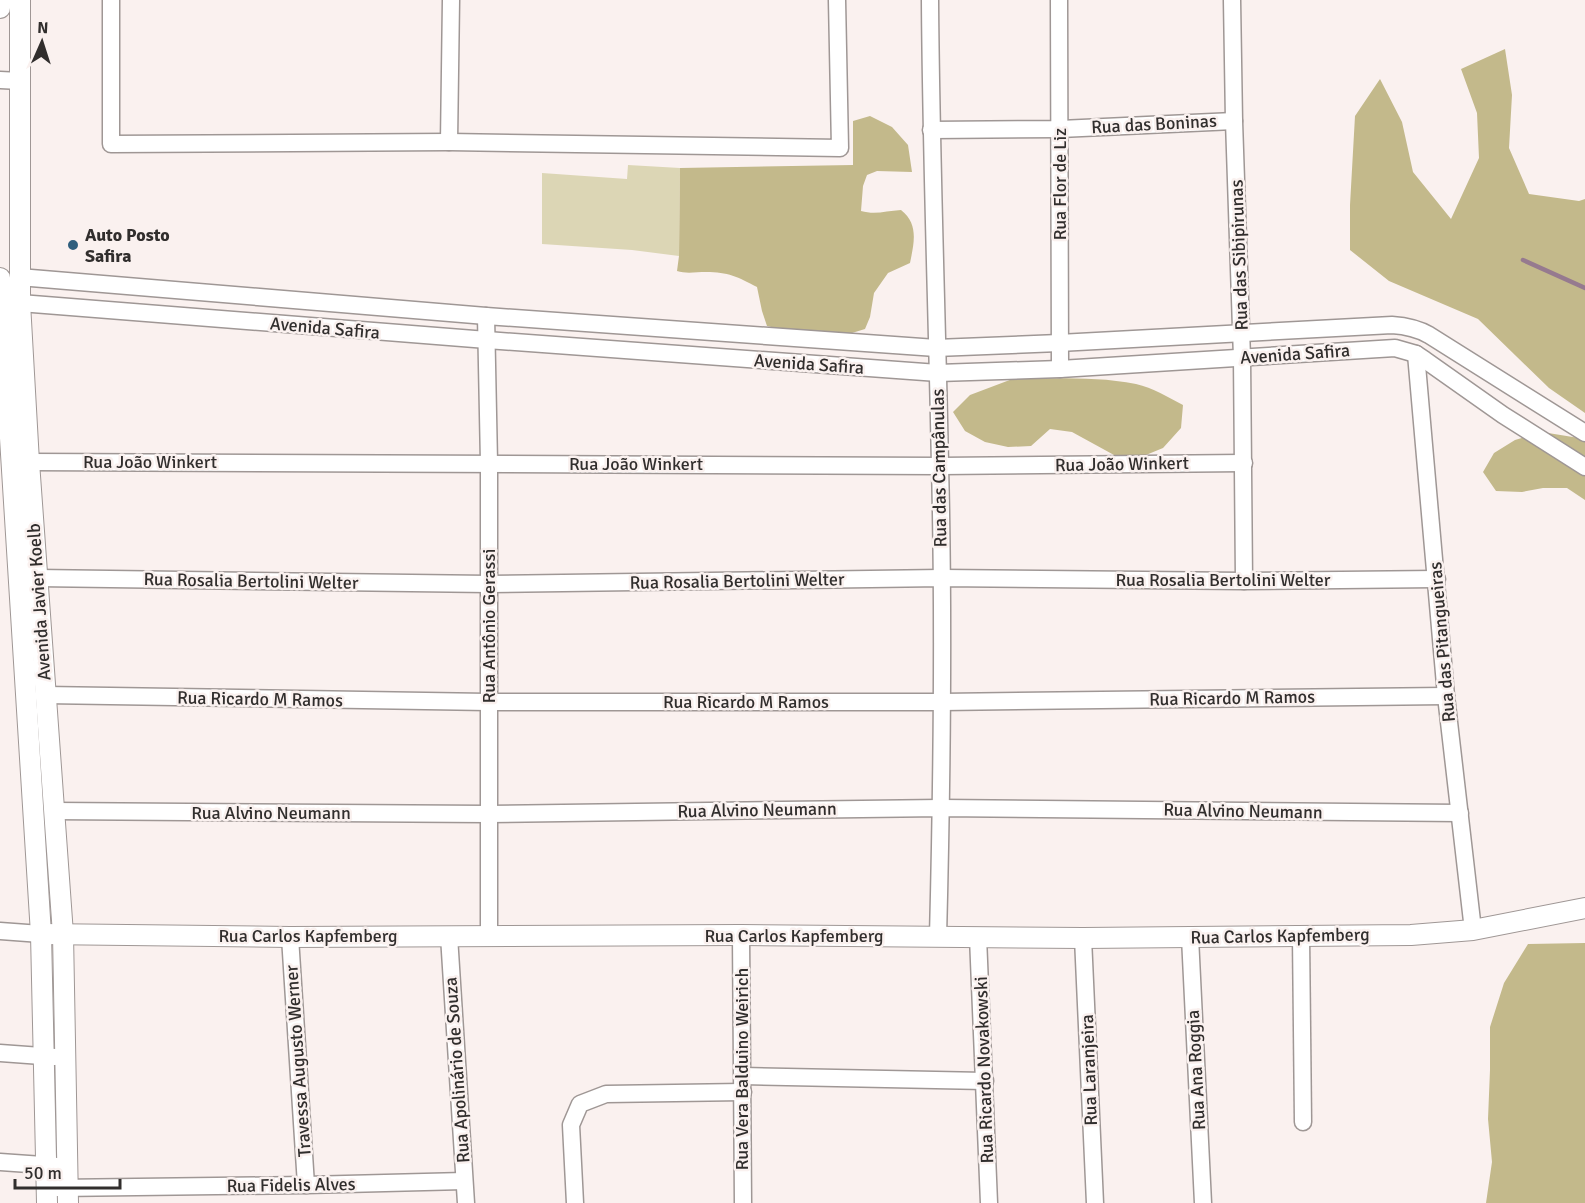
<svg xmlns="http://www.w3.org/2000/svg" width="1585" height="1203" font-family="Signika,sans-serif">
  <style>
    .green { fill: #dcd6b5 }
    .forest { fill: #c3b98b }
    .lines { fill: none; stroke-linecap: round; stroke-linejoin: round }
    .stream { stroke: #967a8f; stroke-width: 4.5 }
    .minor-casing { stroke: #9f9795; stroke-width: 19 }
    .tertiary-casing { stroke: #9f9795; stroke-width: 22 }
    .minor { stroke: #fff; stroke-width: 16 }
    .tertiary { stroke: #fff; stroke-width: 20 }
    .poi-dot { fill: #2f5e7d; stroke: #faf1ef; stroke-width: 2 }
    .labels { text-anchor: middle; stroke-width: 5; stroke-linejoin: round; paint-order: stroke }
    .street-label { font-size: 18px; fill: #312e2d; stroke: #faf1ef }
    .poi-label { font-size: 18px; font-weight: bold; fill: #312e2d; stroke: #faf1ef; text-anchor: start }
  </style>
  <rect width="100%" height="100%" fill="#faf1ef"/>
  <polygon class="green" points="628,165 680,168 679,256 632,250 542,244 542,173 627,179"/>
  <g class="forest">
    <polygon points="1505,49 1512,95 1509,148 1529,194 1579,201 1585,199 1585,413 1549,388 1478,319 1389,281 1350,250 1350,205 1355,116 1380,79 1402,122 1413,172 1451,219 1479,158 1477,113 1461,69"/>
    <path d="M 870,116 L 892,127 L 908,145 L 912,172 L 877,171 L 867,175 L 863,186 L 861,211 C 875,215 886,211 901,210 C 919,224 914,243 910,263 L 888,273 L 874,293 L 870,317 L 865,329 L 842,336 L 792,332 L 767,326 L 762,311 L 757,287 C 738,277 728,272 706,272 C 696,272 686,274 677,271 L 679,256 L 680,168 L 853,165 L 853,121 Z"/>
    <path d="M 1015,378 C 1055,379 1097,376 1136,384 C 1153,388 1168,397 1183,405 L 1181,428 L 1163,448 L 1141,457 L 1114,455 L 1072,432 L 1050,429 L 1031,446 L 1008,447 L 985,442 L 965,431 L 953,412 L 970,395 Z"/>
    <polygon points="1542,432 1585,439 1585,500 1567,488 1543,488 1522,492 1496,491 1483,472 1494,453 1515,440"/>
    <polygon points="1585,943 1585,1203 1486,1203 1492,1162 1488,1119 1490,1070 1490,1027 1504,983 1528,944"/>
  </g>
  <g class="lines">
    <polyline class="stream" points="1523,260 1585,288"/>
    <defs>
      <g id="minor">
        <polyline points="111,0 111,144 449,142 840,148 837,0"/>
        <path d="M 930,0 C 931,155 937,311 940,466 C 944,623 942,780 938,937"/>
        <polyline points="1059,0 1060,369"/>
        <polyline points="1232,0 1234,121 1242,358 1244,581"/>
        <polyline points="0,80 20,81"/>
        <polyline points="931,130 1060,129 1234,121"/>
        <polyline points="449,142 451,0"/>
        <path d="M 19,277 L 486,316 L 936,348 L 1059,343 L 1392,325 C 1406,326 1417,328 1429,335 L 1585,433"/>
        <polyline points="20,303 487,340 938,373 1060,369 1395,348 1416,354 1425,360 1503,415 1585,467"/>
        <polyline points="486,316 489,463 489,936"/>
        <polyline points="1416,354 1446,696 1473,930"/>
        <polyline points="29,462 940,466 1244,463"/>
        <polyline points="37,578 489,584 942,578 1244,581 1437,579"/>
        <polyline points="45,695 488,702 942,702 1446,696"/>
        <polyline points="53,811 488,814 941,808 1460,813"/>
        <polyline points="0,931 41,934"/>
        <polyline points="741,935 743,1203"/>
        <polyline points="449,936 466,1203"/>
        <polyline points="1301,936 1303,1122"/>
        <polyline points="290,937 306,1185"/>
        <polyline points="978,937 989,1203"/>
        <polyline points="1190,937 1203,1203"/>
        <polyline points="1083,938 1095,1203"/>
        <polyline points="0,1053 55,1057"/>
        <polyline points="743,1076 985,1081"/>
        <polyline points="0,1162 57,1166"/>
        <polyline points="57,1188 306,1185 464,1181"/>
        <polyline points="575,1203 571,1125 580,1104 606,1094 743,1092"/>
      </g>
      <g id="tertiary">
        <polyline points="20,0 20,303 29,462 63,934 68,1203"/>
        <polyline points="0,8 0,0"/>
        <polyline points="0,278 41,934 47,1203"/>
        <polyline points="41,934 290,937 741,935 1083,938 1411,935 1473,930 1585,908"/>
      </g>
    </defs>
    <use href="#minor" class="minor-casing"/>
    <use href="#tertiary" class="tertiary-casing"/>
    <use href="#minor" class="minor"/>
    <use href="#tertiary" class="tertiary"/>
  </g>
  <circle class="poi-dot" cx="73" cy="245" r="6"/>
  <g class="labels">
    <g class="street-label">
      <text transform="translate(1154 124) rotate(-3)" y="6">Rua das Boninas</text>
      <text transform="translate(1060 184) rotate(-90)" y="6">Rua Flor de Liz</text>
      <text transform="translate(1239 255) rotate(-92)" y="6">Rua das Sibipirunas</text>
      <text transform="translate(325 328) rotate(5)" y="6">Avenida Safira</text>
      <text transform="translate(1295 354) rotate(-4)" y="6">Avenida Safira</text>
      <text transform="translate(809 364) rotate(4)" y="6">Avenida Safira</text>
      <text x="150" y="468">Rua João Winkert</text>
      <text x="636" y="470">Rua João Winkert</text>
      <text transform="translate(1122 464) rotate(-1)" y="6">Rua João Winkert</text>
      <text transform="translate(939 468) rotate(-91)" y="6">Rua das Campânulas</text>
      <text x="1223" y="586">Rua Rosalia Bertolini Welter</text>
      <text transform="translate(251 581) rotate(1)" y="6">Rua Rosalia Bertolini Welter</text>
      <text transform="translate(737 581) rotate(-1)" y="6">Rua Rosalia Bertolini Welter</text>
      <text transform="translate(39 602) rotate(-94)" y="6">Avenida Javier Koelb</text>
      <text transform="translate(489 626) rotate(-90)" y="6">Rua Antônio Gerassi</text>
      <text transform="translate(1442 642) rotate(-95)" y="6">Rua das Pitangueiras</text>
      <text transform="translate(1232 698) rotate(-1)" y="6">Rua Ricardo M Ramos</text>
      <text transform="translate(260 699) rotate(1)" y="6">Rua Ricardo M Ramos</text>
      <text x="746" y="708">Rua Ricardo M Ramos</text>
      <text transform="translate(757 810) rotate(-1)" y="6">Rua Alvino Neumann</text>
      <text transform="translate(1243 811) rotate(1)" y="6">Rua Alvino Neumann</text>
      <text x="271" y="819">Rua Alvino Neumann</text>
      <text x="308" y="942">Rua Carlos Kapfemberg</text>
      <text x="794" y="942">Rua Carlos Kapfemberg</text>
      <text transform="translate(1280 936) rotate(-1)" y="6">Rua Carlos Kapfemberg</text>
      <text transform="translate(298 1061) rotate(-94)" y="6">Travessa Augusto Werner</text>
      <text transform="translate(742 1069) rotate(-90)" y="6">Rua Vera Balduino Weirich</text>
      <text transform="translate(457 1070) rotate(-94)" y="6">Rua Apolinário de Souza</text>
      <text transform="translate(984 1070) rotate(-92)" y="6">Rua Ricardo Novakowski</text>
      <text transform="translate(1089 1070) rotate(-92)" y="6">Rua Laranjeira</text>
      <text transform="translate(1196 1070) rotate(-93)" y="6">Rua Ana Roggia</text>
      <text transform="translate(291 1185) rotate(-1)" y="6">Rua Fidelis Alves</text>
    </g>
    <g class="poi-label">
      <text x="85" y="241">Auto Posto<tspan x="85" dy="21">Safira</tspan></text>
    </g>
  </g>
  <g transform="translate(42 42) rotate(3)" stroke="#faf1ef" stroke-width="4.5" paint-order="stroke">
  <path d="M0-4.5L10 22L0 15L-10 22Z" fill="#312e2d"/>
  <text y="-9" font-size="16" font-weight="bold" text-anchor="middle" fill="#312e2d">N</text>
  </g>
  <path d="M15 1179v9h105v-9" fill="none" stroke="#312e2d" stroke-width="3"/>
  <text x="24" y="1179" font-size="18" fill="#312e2d" stroke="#faf1ef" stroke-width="4.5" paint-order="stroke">50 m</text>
</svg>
